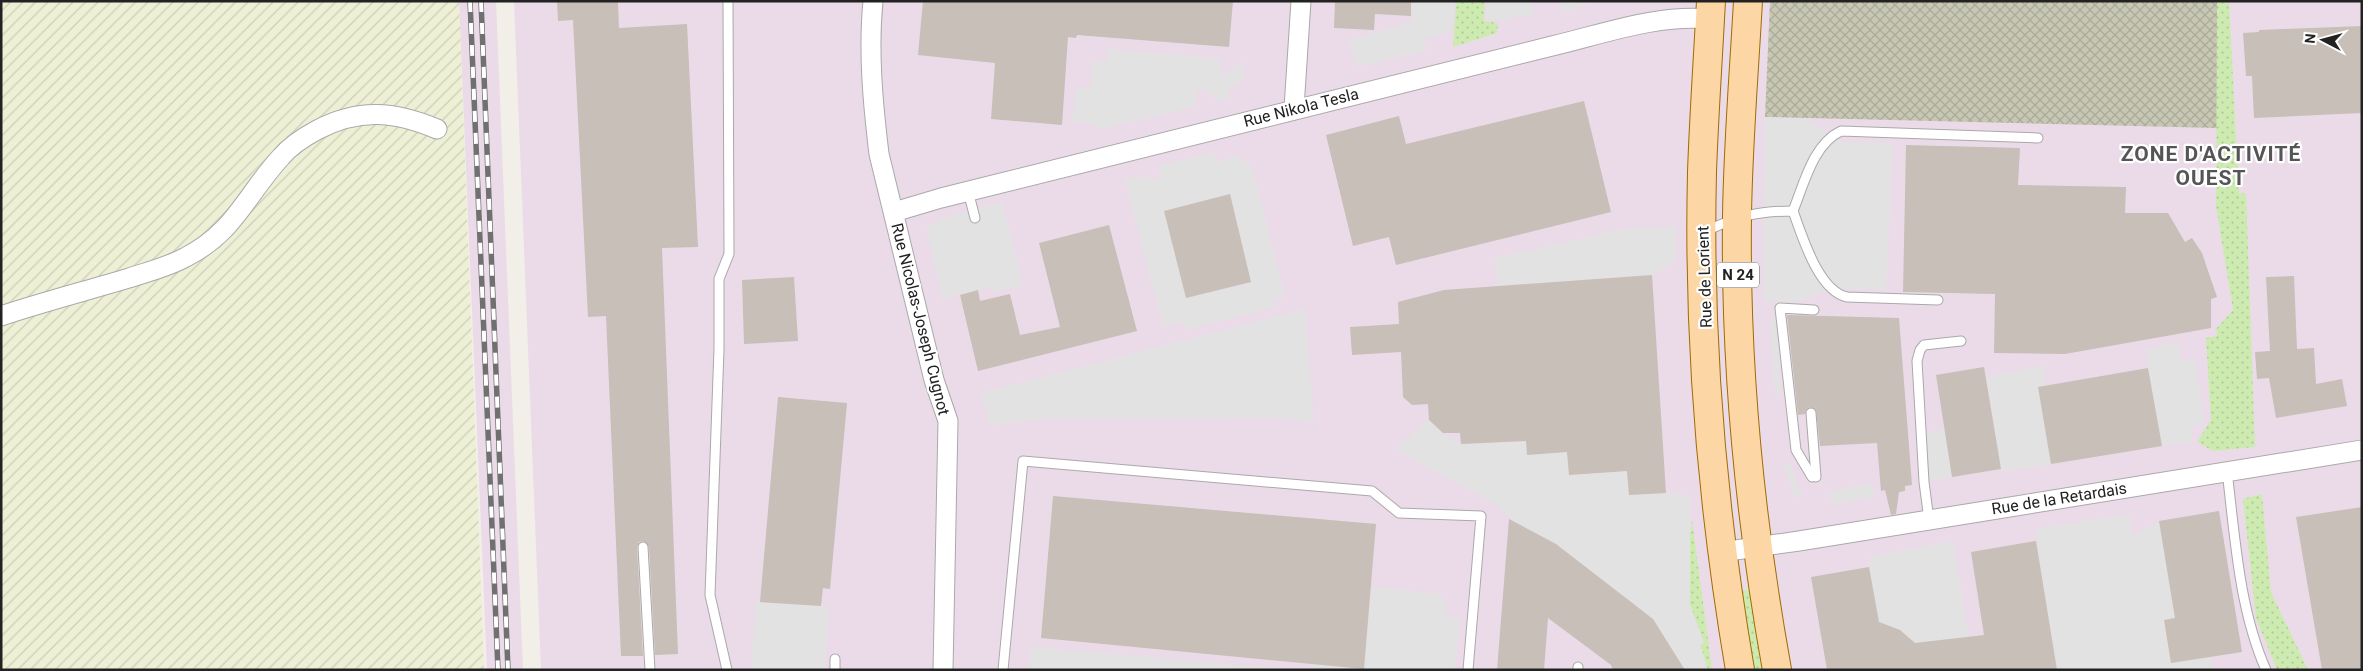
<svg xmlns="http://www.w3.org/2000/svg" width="2363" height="671" font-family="Roboto,sans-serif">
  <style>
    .industrial { fill: #ebdbe8 }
    .construction { fill: url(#construction-cross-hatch) }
    .farmland { fill: url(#farmland-furrows) }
    .grass { fill: url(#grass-dots) }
    .parking { fill: #e2e2e2; fill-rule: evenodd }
    .building { fill: #c7bfb8 }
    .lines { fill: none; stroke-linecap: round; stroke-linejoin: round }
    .lane-casing { stroke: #a9a9a9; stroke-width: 11 }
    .street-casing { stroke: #a9a9a9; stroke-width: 21 }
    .primary-casing { stroke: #a06b00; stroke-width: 30 }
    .lane { stroke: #fff; stroke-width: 9 }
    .street { stroke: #fff; stroke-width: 19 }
    .primary { stroke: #fcd6a4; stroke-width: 28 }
    .rail-casing { stroke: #707070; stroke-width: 5.5 }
    .rail { stroke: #fff; stroke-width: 4; stroke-dasharray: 11; stroke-linecap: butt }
    .labels { text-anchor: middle; stroke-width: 4.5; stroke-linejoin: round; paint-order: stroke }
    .shield { fill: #fff; stroke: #646464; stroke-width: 1 }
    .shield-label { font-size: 15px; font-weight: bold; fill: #222 }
    .street-label { font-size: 16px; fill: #222; stroke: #fff }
    .district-label { font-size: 21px; font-weight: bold; letter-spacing: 1px; fill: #555; stroke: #fff }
  </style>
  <defs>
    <pattern id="construction-cross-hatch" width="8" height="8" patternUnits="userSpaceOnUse" patternTransform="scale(1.25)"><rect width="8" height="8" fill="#c7c7b4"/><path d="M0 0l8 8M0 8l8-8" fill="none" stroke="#abab9a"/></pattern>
    <pattern id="farmland-furrows" width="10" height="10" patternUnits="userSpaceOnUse" patternTransform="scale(1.25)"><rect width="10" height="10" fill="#eef0d5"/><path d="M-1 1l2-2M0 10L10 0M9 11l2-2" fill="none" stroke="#ccceb7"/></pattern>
    <pattern id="grass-dots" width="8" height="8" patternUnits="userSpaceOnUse" patternTransform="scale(1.25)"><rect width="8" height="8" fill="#cdebb0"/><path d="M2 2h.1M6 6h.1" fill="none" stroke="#b0c997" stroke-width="1.8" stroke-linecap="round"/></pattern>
  </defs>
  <rect width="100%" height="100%" fill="#f2efe9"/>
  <g class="industrial">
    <polygon points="459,1 496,1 523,670 487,670"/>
    <polygon points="514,1 2362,1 2362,670 541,670"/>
  </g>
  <polygon class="construction" points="1770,1 2217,1 2217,128 1765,117"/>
  <polygon class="farmland" points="1,1 459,1 484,670 1,670"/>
  <g class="grass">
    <polygon points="1456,1 1485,1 1484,21 1498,23 1497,33 1453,47"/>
    <polygon points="2217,1 2229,1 2239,194 2246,193 2255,447 2213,451 2197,442 2211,420 2206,338 2217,336 2216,329 2233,310 2216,206"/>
    <polygon points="2262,494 2271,592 2308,670 2277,670 2256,618 2243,499"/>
    <polygon points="1692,520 1712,670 1708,670 1700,644 1704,643 1690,605 1688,548"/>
    <polygon points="1753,589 1767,670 1750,670 1739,591"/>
  </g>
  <g class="parking">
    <polygon points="1413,1 1454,1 1452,31 1424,39 1426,51 1356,67 1349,40 1411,22"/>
    <polygon points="1487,1 1533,1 1533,16 1518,16 1501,21 1486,20"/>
    <polygon points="1560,1 1597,1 1597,2 1562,11"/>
    <polygon points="1107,49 1218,58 1224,76 1242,61 1244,78 1228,91 1230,98 1223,100 1215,101 1213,94 1205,89 1197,91 1194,107 1101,129 1088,123 1072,122 1076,88 1090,89 1092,61 1107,61"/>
    <polygon points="1765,117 1804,119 1843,142 1893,143 1886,290 1843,289 1821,292 1800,302 1763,301"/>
    <path d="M 1214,152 L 1217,163 L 1234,156 L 1252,166 L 1285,297 L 1273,300 L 1274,307 L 1186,330 L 1183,322 L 1163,327 L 1125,179 L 1139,177 L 1161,179 L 1158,166 ZM 1229,194 L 1251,282 L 1186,298 L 1164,211 Z"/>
    <polygon points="1002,202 1023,286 992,292 991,287 943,299 926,227 939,224 938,219"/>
    <polygon points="1633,227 1676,227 1676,261 1652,275 1497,286 1495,258"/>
    <polygon points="1305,309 1314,423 1274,418 1042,419 990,426 981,393"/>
    <polygon points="1776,317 1781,395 1775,395 1770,318"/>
    <polygon points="2178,343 2181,362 2195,360 2204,425 2192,426 2192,442 2162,446 2145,349"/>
    <polygon points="2043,366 2046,385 2038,387 2051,464 2001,472 1986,377"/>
    <polygon points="1429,420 1443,433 1461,444 1526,441 1567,452 1569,475 1627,471 1629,495 1666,493 1690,495 1690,605 1704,643 1700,645 1708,670 1685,670 1653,619 1556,544 1511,520 1496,504 1395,449"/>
    <polygon points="1944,429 1952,477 1924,482 1921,434"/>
    <polygon points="1790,463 1802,496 1795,498 1784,465"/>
    <polygon points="1872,483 1874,497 1832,505 1830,492"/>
    <polygon points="2129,514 2133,536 2159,521 2175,618 2164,620 2171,663 2212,657 2214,670 2057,670 2035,529"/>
    <polygon points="1953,541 1969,637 1910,644 1908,638 1900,630 1879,624 1869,567 1871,556"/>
    <polygon points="1371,586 1440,594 1446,604 1446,616 1460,618 1455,670 1313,670 1313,664 1364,669"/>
    <polygon points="756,601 829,607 825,670 751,670"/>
    <polygon points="1031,647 1304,670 1029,670"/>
  </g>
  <g class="building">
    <polygon points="557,1 618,1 619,28 687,24 698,247 662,248 678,654 655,655 649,547 643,541 639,542 637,547 643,656 621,656 606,316 588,317 573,20 558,21"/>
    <polygon points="923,1 1233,1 1229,47 1077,35 1076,38 1068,37 1062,125 991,119 995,63 918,55"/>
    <polygon points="1335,1 1411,1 1411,16 1375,14 1374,30 1334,28"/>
    <polygon points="2362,26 2362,113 2254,118 2252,76 2246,76 2243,33 2259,32 2259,30"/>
    <polygon points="1584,101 1611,212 1396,265 1389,237 1353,246 1326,135 1399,116 1406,144"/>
    <polygon points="1906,145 2020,148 2018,185 2126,187 2125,213 2168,213 2185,242 2192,238 2202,253 2217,297 2211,299 2211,328 2065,354 1994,353 1995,294 1903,292"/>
    <polygon points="1230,194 1251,282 1186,298 1164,211"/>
    <polygon points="1109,225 1137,331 978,371 960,295 978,290 980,301 1010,294 1020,335 1060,327 1039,243"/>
    <polygon points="1652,275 1666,493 1629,495 1627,471 1569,475 1567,452 1527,455 1526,441 1461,444 1460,433 1443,433 1429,420 1428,404 1412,405 1403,397 1401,352 1352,355 1350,327 1399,324 1398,302 1444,290"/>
    <polygon points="2294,276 2297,349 2314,348 2316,384 2342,379 2347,406 2276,418 2269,378 2257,379 2255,352 2270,351 2266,277"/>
    <polygon points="794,277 798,341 744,344 742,280"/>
    <polygon points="1787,315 1899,318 1912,485 1905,486 1905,491 1899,492 1896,514 1891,515 1885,490 1881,491 1877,443 1820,446 1816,410 1810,407 1806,410 1805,414 1798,415"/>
    <polygon points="1984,367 2001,469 1952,477 1936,375"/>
    <polygon points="2148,368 2162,446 2051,464 2038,387"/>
    <polygon points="778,397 847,403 830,589 823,588 821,606 760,602"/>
    <polygon points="1053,496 1376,524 1364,669 1041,638"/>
    <polygon points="2362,507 2362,670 2322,670 2296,517"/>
    <polygon points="2219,511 2242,652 2171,663 2164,620 2175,618 2159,521"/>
    <polygon points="1509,519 1556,544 1653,619 1685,670 1613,670 1611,665 1548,618 1544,670 1497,670"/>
    <polygon points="2036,541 2057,670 1827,670 1811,577 1869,567 1879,622 1900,630 1915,643 1984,635 1971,552"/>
  </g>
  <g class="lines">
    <defs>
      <g id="lane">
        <polyline points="968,191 975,218"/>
        <path d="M 1793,211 C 1804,184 1813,144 1841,131 L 2038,138"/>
        <path d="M 1706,231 C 1738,216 1758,211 1793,211 C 1802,235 1818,291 1847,297 L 1938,300"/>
        <polyline points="1811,413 1816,477"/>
        <path d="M 2227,471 C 2235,537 2239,609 2266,670"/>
        <polyline points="1812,477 1796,450 1780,308 1814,310"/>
        <polyline points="1929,520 1924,482 1917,361 1920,350 1924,345 1961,341"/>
        <polyline points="643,547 650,670"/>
        <polyline points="727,670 710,595 719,349 719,279 729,254 728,1"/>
        <polyline points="835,670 835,659"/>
        <polyline points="1003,670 1023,461 1372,491 1399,513 1481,516 1468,670"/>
        <polyline points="1578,670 1578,667"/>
      </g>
      <g id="street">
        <path d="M 873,1 C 868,52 873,104 879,154 L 934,380 L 948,421 L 943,670"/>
        <polyline points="1294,108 1301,1"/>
        <path d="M 894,212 L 941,198 L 1552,46 C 1603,34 1657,14 1710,19"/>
        <path d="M 1,316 C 43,302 86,291 129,278 C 147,272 168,267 186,257 C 235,232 246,195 281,157 C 291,145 304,137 317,130 C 359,108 394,111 437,129"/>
        <polyline points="1722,552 1799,541 2362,450"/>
      </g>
      <g id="primary">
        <path d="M 1711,1 C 1708,58 1704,115 1702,172 C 1698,338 1712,506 1740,670"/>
        <path d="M 1748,1 C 1744,73 1738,144 1737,216 C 1735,368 1750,520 1777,670"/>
      </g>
    </defs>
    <use href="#lane" class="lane-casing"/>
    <use href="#street" class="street-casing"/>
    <use href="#primary" class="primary-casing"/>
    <use href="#lane" class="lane"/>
    <use href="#street" class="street"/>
    <use href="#primary" class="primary"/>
    <defs>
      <g id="rail">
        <polyline points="470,1 498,670"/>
        <polyline points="481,1 508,670"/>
      </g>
    </defs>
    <use href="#rail" class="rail-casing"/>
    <use href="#rail" class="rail"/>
  </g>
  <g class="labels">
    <rect class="shield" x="1717" y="262.5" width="42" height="25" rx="4"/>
    <g class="shield-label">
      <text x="1738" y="280">N 24</text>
    </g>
    <g class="street-label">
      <text transform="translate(1301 107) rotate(-14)" y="6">Rue Nikola Tesla</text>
      <text transform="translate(1704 277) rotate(-92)" y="6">Rue de Lorient</text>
      <text transform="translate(921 319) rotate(76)" y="6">Rue Nicolas-Joseph Cugnot</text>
      <text transform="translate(2059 498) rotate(-9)" y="6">Rue de la Retardais</text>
    </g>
    <g class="district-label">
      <text x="2211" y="161">ZONE D'ACTIVITÉ<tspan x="2211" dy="24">OUEST</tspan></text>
    </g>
  </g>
  <rect width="2363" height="671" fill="none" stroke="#222222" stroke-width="5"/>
  <g transform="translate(2323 40) rotate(276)" stroke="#ffffff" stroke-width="4" paint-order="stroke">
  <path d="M0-4L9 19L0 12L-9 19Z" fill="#222222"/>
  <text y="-8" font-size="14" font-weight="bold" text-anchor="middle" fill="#222222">N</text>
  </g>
</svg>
